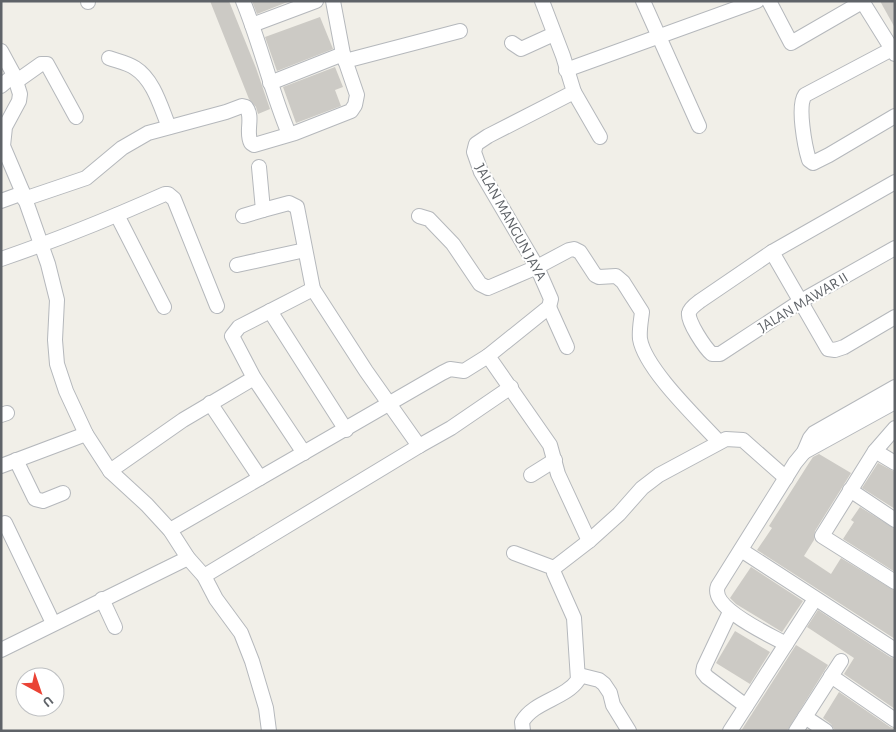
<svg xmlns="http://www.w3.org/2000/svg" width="896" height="732" font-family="'Alegreya Sans',sans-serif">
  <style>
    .building { fill: #cccac5 }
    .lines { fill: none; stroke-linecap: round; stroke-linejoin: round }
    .street-casing { stroke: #b5b8bc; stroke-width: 16 }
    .street { stroke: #fff; stroke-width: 14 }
    .labels { text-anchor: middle; stroke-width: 4; stroke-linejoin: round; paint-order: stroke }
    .street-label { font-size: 15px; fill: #5f6368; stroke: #fff }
  </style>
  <rect width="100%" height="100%" fill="#f1efe8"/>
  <g class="building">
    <polygon points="210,1 229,1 256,68 270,109 258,114 256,107 249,99"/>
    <polygon points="252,1 290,1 257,14"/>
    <polygon points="880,1 895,1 895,28"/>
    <polygon points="320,17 333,49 277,71 265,37"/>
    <polygon points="335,67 343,87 335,90 341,106 296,123 283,87"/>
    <polygon points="819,454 851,473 815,531 814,540 804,556 831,574 841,558 895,591 895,639 757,550 772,528 769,526 776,515 809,463 813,457"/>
    <polygon points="878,463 895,472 895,509 862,488"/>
    <polygon points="860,507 895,529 895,572 843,539 854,522 851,520"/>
    <polygon points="751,567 803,601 782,632 736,604 730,598"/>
    <polygon points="818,610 890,657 895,659 895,709 844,674 854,658 807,627"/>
    <polygon points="735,631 770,652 750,684 716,663"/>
    <polygon points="796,645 828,665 787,731 741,731"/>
    <polygon points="839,692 890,727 895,729 895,731 835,731 831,724 823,718"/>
  </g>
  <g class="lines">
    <defs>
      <g id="street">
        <polyline points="88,1 88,2"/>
        <path d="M 243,1 C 261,45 271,91 289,134"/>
        <polyline points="542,1 563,56 574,92 488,136 476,144 474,152 481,172 537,267 551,299 549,307 488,356 550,445 558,474 589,541"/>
        <polyline points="643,1 699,126"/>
        <polyline points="769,1 791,43 862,2"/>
        <polyline points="862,1 895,54"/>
        <polyline points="252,25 316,1"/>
        <polyline points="512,43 521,49 554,34"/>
        <path d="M 892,49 L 805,95 C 797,106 805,147 809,160 L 813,163 L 829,155 L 895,116"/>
        <polyline points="1,51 14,75 20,94 19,101 5,127 3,146 23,193 48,264 57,300 55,340 57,364 66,391 86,434 110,471 147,505 170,530 188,558 204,576 216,599 241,633 252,661 266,708 269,731"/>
        <path d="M 109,58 C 117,61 128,63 135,68 C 154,80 161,108 169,127"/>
        <polyline points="345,61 460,31"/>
        <polyline points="566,70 757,1"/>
        <polyline points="17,81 41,64 47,64 76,117"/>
        <polyline points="270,83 343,54"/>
        <polyline points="1,86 14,75"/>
        <polyline points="574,92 600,137"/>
        <polyline points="259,167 263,210 289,203 297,207 313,289 366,371 419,446"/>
        <path d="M 895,182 L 772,252 L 700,301 C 696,304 690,308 689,313 C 687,321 705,348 712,354 L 720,354 L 801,301 L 895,248"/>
        <path d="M 24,199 L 86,178 L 122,148 L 148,133 L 226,112 L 242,106 L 246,107 C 254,117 245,132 251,143 L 254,145 L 295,133 L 351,111 L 355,105 L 357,95 L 343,54 L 333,1"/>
        <polyline points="1,201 23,193"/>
        <polyline points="117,215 164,307"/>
        <polyline points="243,216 263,210"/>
        <path d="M 419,216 L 429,219 L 453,244 L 480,284 L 488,288 L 537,267 L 569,250 L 574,249 L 580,252 L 595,275 L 599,277 L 616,276 L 623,282 L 642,312 C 641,321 639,330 640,339 C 645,369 698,419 719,442"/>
        <polyline points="772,252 828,349 835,350 844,347 895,317"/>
        <path d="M 1,259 C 57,240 111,218 165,194 L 168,194 L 174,199 L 217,306"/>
        <polyline points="237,265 305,250"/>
        <polyline points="549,307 567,347"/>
        <polyline points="270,311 346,430"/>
        <polyline points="210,403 260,478"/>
        <polyline points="1,415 7,413"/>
        <polyline points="895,428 875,451 822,536 895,582"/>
        <polyline points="875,451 895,463"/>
        <polyline points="804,452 895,402"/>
        <polyline points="304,453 254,378 232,336 239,327 313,289"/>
        <polyline points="16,460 35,499 43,501 63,493"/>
        <polyline points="1,466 86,434"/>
        <polyline points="110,471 183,420 254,378"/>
        <polyline points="531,475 555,460"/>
        <polyline points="850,490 895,520"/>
        <polyline points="5,523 53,623"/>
        <polyline points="170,530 442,373 450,369 464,371 488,356"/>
        <polyline points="741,550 895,650"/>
        <polyline points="514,553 554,568"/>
        <polyline points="204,576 419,446 451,428 511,387"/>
        <polyline points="102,599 115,627"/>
        <polyline points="730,612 704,667 703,672 707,677 746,706"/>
        <path d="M 786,644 C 770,635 709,608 718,586 L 795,463 L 804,452 L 810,438 L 814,433 L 895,387"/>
        <polyline points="1,650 188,558"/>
        <polyline points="579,675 599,680 604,684 610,693 613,705 629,731"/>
        <polyline points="831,676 895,720"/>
        <polyline points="805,717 826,731"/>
        <path d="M 523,731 L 522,722 C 534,701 565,699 578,680 L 574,618 L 554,573 L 554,568 L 589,541 L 619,514 L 642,488 L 659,475 L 726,439 L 743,440 L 786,478"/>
        <polyline points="730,731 815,599"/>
        <polyline points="796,731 841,661"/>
      </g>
    </defs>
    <use href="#street" class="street-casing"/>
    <use href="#street" class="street"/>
  </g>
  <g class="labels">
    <g class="street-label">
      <text transform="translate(511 222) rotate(61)" y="5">JALAN MANGUN JAYA</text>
      <text transform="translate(803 302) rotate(-31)" y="5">JALAN MAWAR II</text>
    </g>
  </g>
  <rect width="896" height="732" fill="none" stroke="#5f6368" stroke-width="5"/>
  <g transform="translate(40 692) rotate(140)"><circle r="24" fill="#ffffff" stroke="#bfc1c3"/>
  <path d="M0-4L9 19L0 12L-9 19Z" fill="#ea4335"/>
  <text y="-8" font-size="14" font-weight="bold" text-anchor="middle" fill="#5f6368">U</text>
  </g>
</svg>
